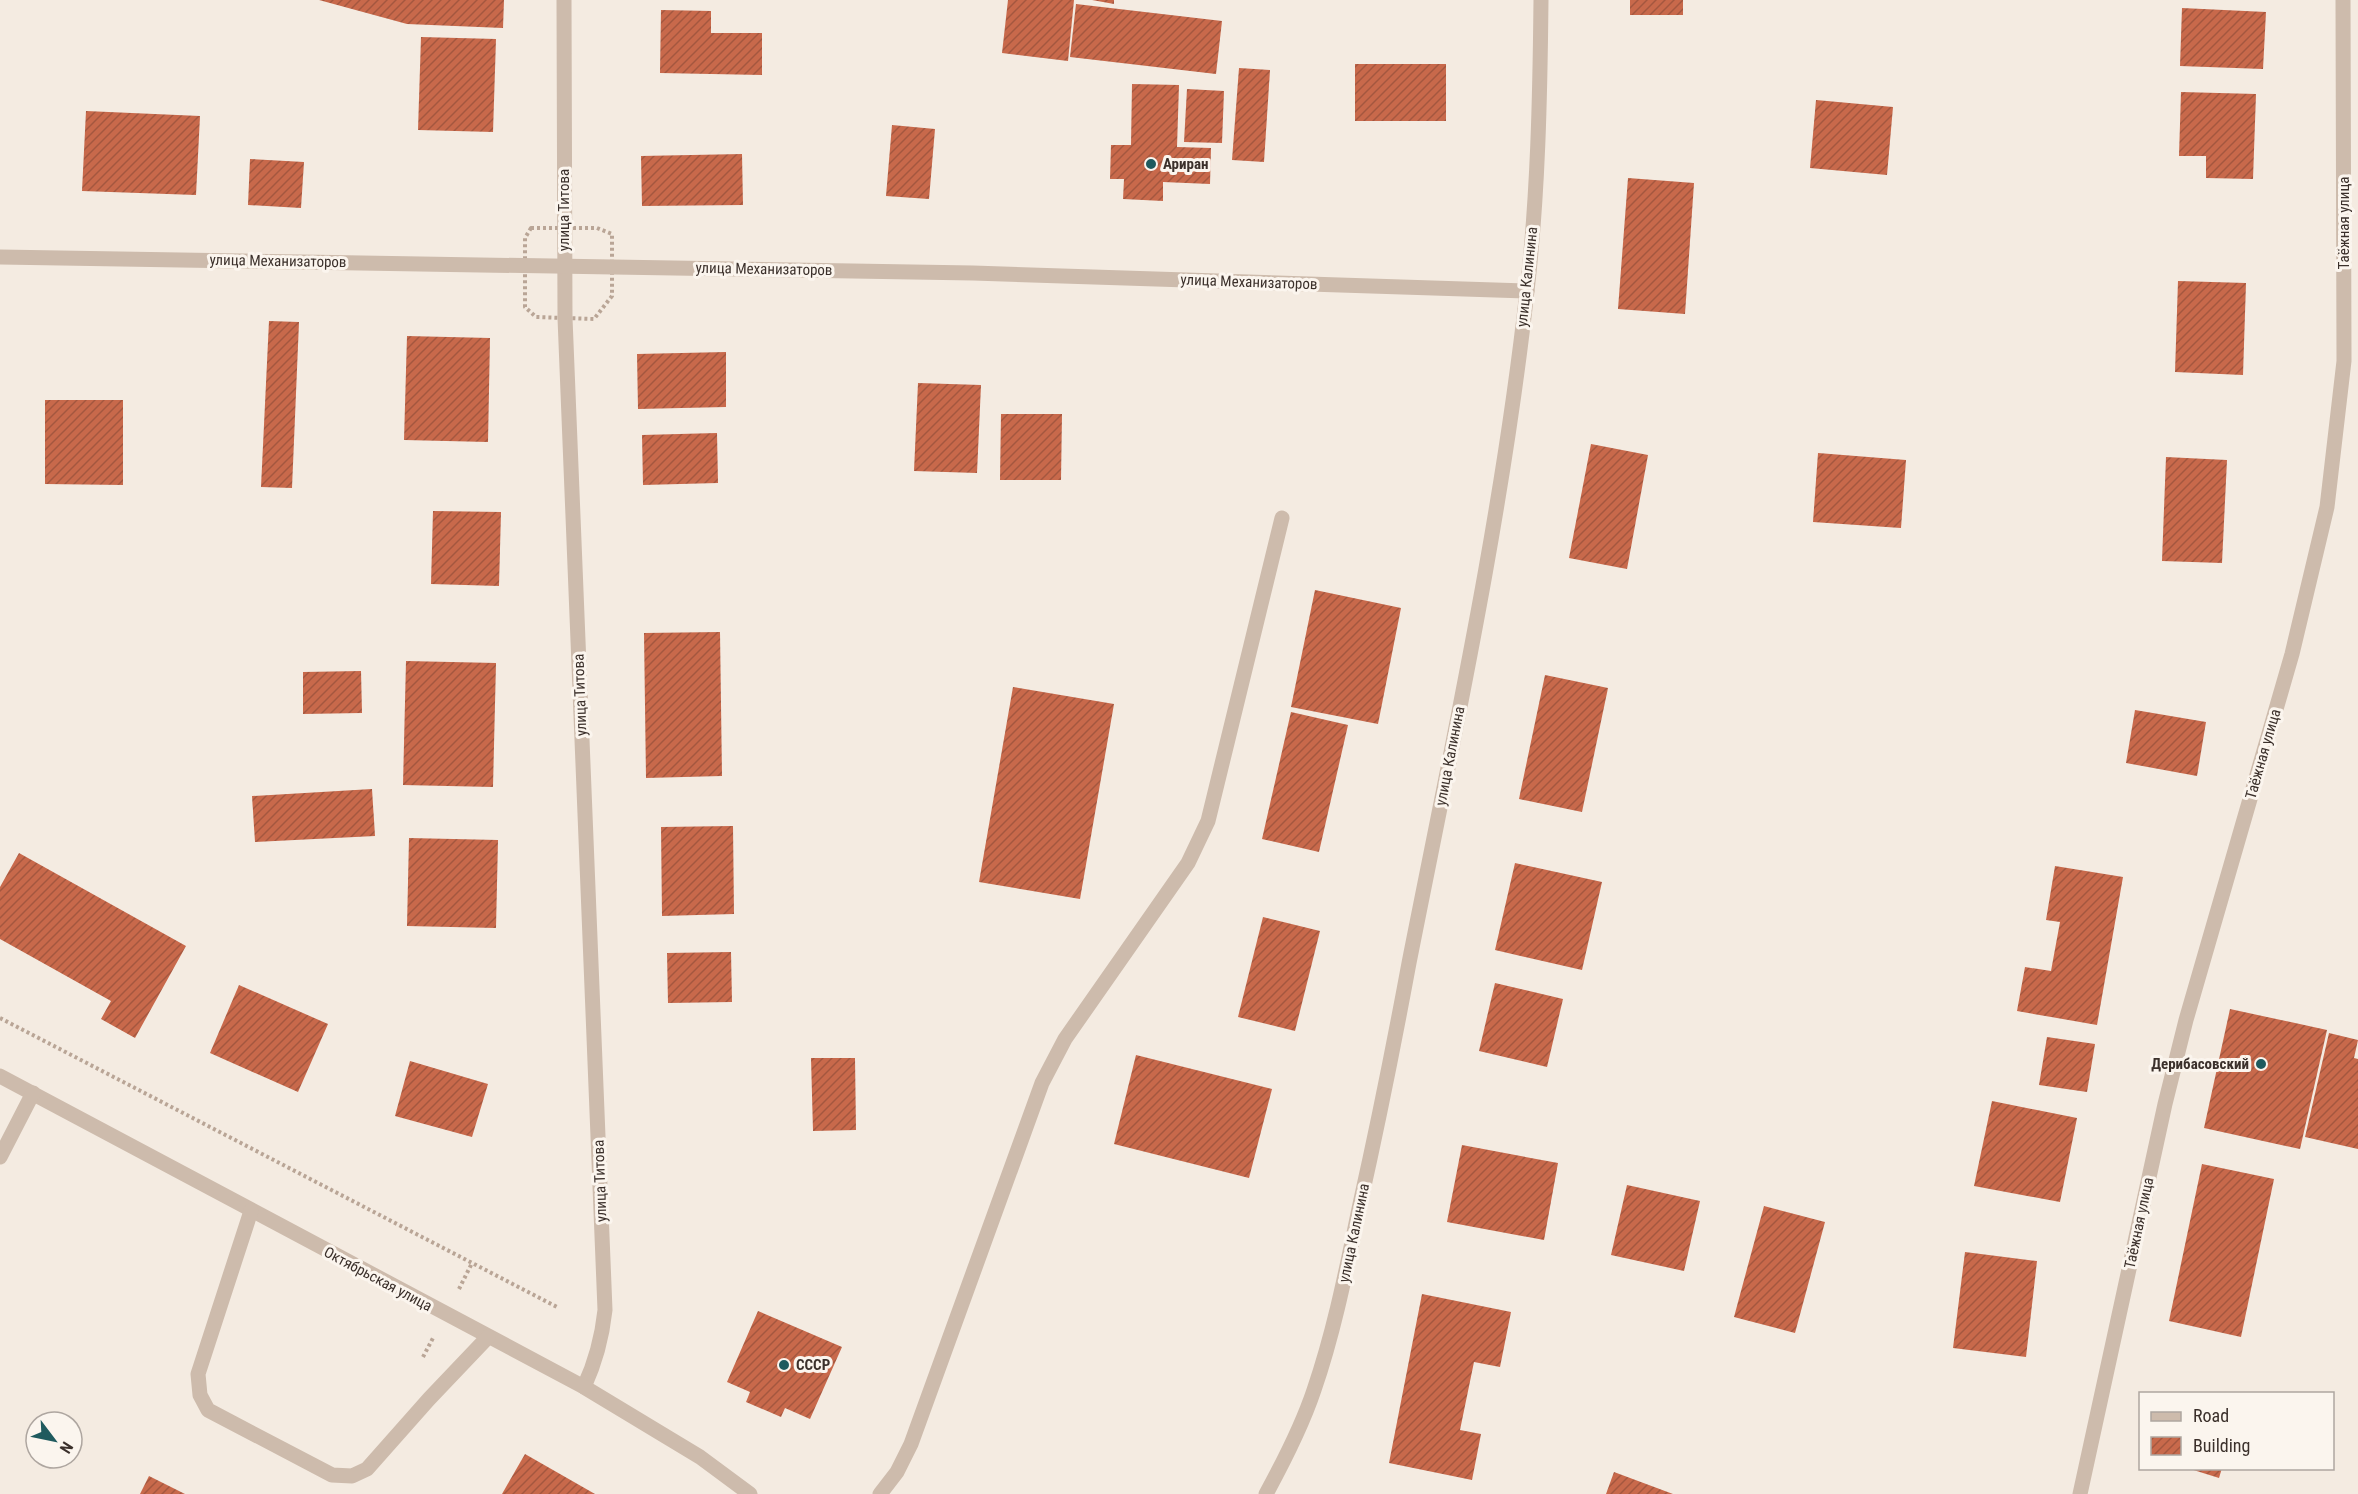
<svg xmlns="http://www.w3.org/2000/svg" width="2358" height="1494" font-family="'Roboto Condensed',sans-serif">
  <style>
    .building { fill: url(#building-hatch) }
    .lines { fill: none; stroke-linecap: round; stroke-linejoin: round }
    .path { stroke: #b9a596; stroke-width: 4; stroke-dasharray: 3 3; stroke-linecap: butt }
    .minor { stroke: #cdbbac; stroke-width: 15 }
    .poi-dot { fill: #1f5a5e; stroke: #fbf5ee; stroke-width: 2 }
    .labels { text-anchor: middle; stroke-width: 6; stroke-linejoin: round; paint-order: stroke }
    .poi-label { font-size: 15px; font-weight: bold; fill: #3b302b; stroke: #fbf5ee; text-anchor: start }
    .street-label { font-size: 15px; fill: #3b302b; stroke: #fbf5ee }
  </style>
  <defs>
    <pattern id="building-hatch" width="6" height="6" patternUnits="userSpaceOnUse" patternTransform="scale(1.5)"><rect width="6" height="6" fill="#c8694b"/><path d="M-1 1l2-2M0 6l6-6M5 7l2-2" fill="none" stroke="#a4573f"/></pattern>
  </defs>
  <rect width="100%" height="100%" fill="#f4ebe1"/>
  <g class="building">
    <polygon points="319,0 504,0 503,28 407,24"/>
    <polygon points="1008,0 1074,0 1068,61 1002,53"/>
    <polygon points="1092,0 1114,0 1114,4"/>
    <rect x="1630" y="0" width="53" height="15"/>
    <polygon points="1076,4 1222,21 1216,74 1070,57"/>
    <polygon points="2182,8 2266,12 2263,69 2180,66"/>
    <polygon points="661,10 711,11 711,33 762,33 762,75 660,73"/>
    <polygon points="421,37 496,39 493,132 418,130"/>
    <rect x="1355" y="64" width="91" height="57"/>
    <polygon points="1239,68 1270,70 1264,162 1232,160"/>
    <polygon points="1132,84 1179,85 1177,147 1211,148 1210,184 1163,182 1163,201 1123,199 1124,179 1110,179 1111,145 1131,145"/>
    <polygon points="1187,89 1224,91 1222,143 1184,142"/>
    <polygon points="2181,92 2256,94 2253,179 2206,178 2206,156 2179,156"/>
    <polygon points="1816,100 1893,107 1887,175 1810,168"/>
    <polygon points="86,111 200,116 196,195 82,191"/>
    <polygon points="892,125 935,129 929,199 886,196"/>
    <polygon points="742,154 743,205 642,206 641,156"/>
    <polygon points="250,159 304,162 301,208 248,205"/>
    <polygon points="1628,178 1694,183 1685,314 1618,309"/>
    <polygon points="2178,281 2246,283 2243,375 2175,372"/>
    <polygon points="269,321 299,322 292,488 261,487"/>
    <polygon points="407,336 490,338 488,442 404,440"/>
    <polygon points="726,352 726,407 638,409 637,354"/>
    <polygon points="918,383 981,385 977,473 914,471"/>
    <polygon points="45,400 123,400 123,485 45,484"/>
    <polygon points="1001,414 1062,414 1061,480 1000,480"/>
    <polygon points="717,433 718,483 643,485 642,435"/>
    <polygon points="1591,444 1648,455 1627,569 1569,558"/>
    <polygon points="1818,453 1906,460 1901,528 1813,522"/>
    <polygon points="2166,457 2227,460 2222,563 2162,561"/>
    <polygon points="433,511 501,512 499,586 431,584"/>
    <polygon points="1315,590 1401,608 1378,724 1291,707"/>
    <polygon points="720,632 722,776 646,778 644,633"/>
    <polygon points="406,661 496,663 493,787 403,785"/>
    <polygon points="361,671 362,713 303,714 303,672"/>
    <polygon points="1545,675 1608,688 1582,812 1519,799"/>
    <polygon points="1013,687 1114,704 1080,899 979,882"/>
    <polygon points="2135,710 2206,722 2197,776 2126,763"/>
    <polygon points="1291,712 1348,725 1319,852 1262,839"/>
    <polygon points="372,789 375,836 255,842 252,796"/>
    <polygon points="733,826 734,914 662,916 661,827"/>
    <polygon points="409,838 498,840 496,928 407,926"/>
    <polygon points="19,853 186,946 135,1038 101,1019 111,1001 0,939 0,887"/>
    <polygon points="1515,863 1602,882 1582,970 1495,950"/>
    <polygon points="2055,866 2123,877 2097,1025 2017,1011 2025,967 2051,971 2060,922 2046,920"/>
    <polygon points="1263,917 1320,931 1295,1031 1238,1017"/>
    <polygon points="731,952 732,1002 668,1003 667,953"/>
    <polygon points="1495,983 1563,999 1547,1067 1479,1051"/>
    <polygon points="239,985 328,1024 298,1092 210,1053"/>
    <polygon points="2230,1009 2327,1030 2300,1149 2204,1128"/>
    <polygon points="2329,1033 2358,1040 2354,1058 2358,1059 2358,1149 2305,1137"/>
    <polygon points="2047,1037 2095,1044 2087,1092 2039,1085"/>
    <polygon points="1136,1055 1272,1089 1249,1178 1114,1144"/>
    <polygon points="811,1058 855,1058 856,1130 813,1131"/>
    <polygon points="410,1061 488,1084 472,1137 395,1116"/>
    <polygon points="1992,1101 2077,1118 2060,1202 1974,1186"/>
    <polygon points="1462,1145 1558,1163 1544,1240 1447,1222"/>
    <polygon points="2202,1164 2274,1179 2241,1337 2169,1321"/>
    <polygon points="1627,1185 1700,1201 1684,1271 1611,1255"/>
    <polygon points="1764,1206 1825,1222 1795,1333 1734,1317"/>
    <polygon points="1965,1252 2037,1261 2026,1357 1953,1348"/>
    <polygon points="1422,1294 1511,1312 1500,1367 1474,1362 1460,1430 1481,1434 1472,1480 1389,1463"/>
    <polygon points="758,1311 842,1347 810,1419 785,1408 781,1417 746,1402 750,1392 727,1382"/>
    <polygon points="525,1454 595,1494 502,1494"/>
    <polygon points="2187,1468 2222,1468 2219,1478"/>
    <polygon points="1614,1472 1673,1494 1606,1494"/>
    <polygon points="149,1476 185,1494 140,1494"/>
  </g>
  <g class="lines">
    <g class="path">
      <polygon points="531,228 597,228 612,234 612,296 594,319 536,317 525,307 525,238"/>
      <polyline points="0,1018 557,1307"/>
      <polyline points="459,1289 472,1263"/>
      <polyline points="423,1357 433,1338"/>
    </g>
    <g class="minor">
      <path d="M 564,0 L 565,318 L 605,1310 C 602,1338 596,1361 584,1387"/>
      <polyline points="0,257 973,273 1527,291"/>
      <polyline points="0,1076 584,1387 700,1457 750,1494"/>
      <polyline points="0,1157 33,1093"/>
      <polyline points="251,1211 198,1374 200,1395 208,1410 332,1475 352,1476 367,1469 429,1399 488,1337"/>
      <polyline points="880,1494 897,1472 911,1444 1042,1083 1065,1039 1188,863 1208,821 1282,518"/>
      <path d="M 1266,1494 C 1284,1461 1302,1426 1314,1390 C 1335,1329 1347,1266 1360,1204 C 1378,1124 1394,1044 1409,963 C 1453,740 1502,517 1527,291 C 1538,194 1540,97 1541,0"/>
      <polyline points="2080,1494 2165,1104 2186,1020 2292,654 2327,507 2344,361 2343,0"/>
    </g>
  </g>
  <g class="poi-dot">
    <circle cx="1151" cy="164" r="6"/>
    <circle cx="2261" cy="1064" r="6"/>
    <circle cx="784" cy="1365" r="6"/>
  </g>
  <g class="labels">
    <g class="poi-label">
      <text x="1163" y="169">Ариран</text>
      <text x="2249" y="1069" text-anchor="end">Дерибасовский</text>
      <text x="796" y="1370">СССР</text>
    </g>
    <g class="street-label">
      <text transform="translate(564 210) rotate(-90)" y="5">улица Титова</text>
      <text transform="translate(2344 223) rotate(-90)" y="5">Таёжная улица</text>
      <text transform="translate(278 261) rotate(1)" y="5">улица Механизаторов</text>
      <text transform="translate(764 269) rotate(1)" y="5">улица Механизаторов</text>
      <text transform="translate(1527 277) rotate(-84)" y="5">улица Калинина</text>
      <text transform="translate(1249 282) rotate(2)" y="5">улица Механизаторов</text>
      <text transform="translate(580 695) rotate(-92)" y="5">улица Титова</text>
      <text transform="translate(2263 754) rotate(-74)" y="5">Таёжная улица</text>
      <text transform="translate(1450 756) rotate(-79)" y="5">улица Калинина</text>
      <text transform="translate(600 1181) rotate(-92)" y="5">улица Титова</text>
      <text transform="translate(2139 1223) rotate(-78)" y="5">Таёжная улица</text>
      <text transform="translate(1354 1233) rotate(-78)" y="5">улица Калинина</text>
      <text transform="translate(378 1279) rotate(28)" y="5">Октябрьская улица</text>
    </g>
  </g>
  <rect x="2139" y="1392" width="195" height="78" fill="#fbf5ee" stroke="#aea6a0" stroke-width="1.5"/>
  <rect x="2151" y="1412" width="30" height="9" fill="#cdbbac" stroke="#aea6a0" stroke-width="1.5"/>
  <text x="2193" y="1422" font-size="18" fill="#3b302b">Road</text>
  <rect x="2151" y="1437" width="30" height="18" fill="url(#building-hatch)" stroke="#aea6a0" stroke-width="1.5"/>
  <text x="2193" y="1452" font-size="18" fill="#3b302b">Building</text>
  <g transform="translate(54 1440) rotate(122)"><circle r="28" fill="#fbf5ee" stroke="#aea6a0" stroke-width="1.5"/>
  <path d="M0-4.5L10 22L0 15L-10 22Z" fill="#1f5a5e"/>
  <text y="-9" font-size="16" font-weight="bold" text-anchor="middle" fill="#3b302b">N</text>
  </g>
</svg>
